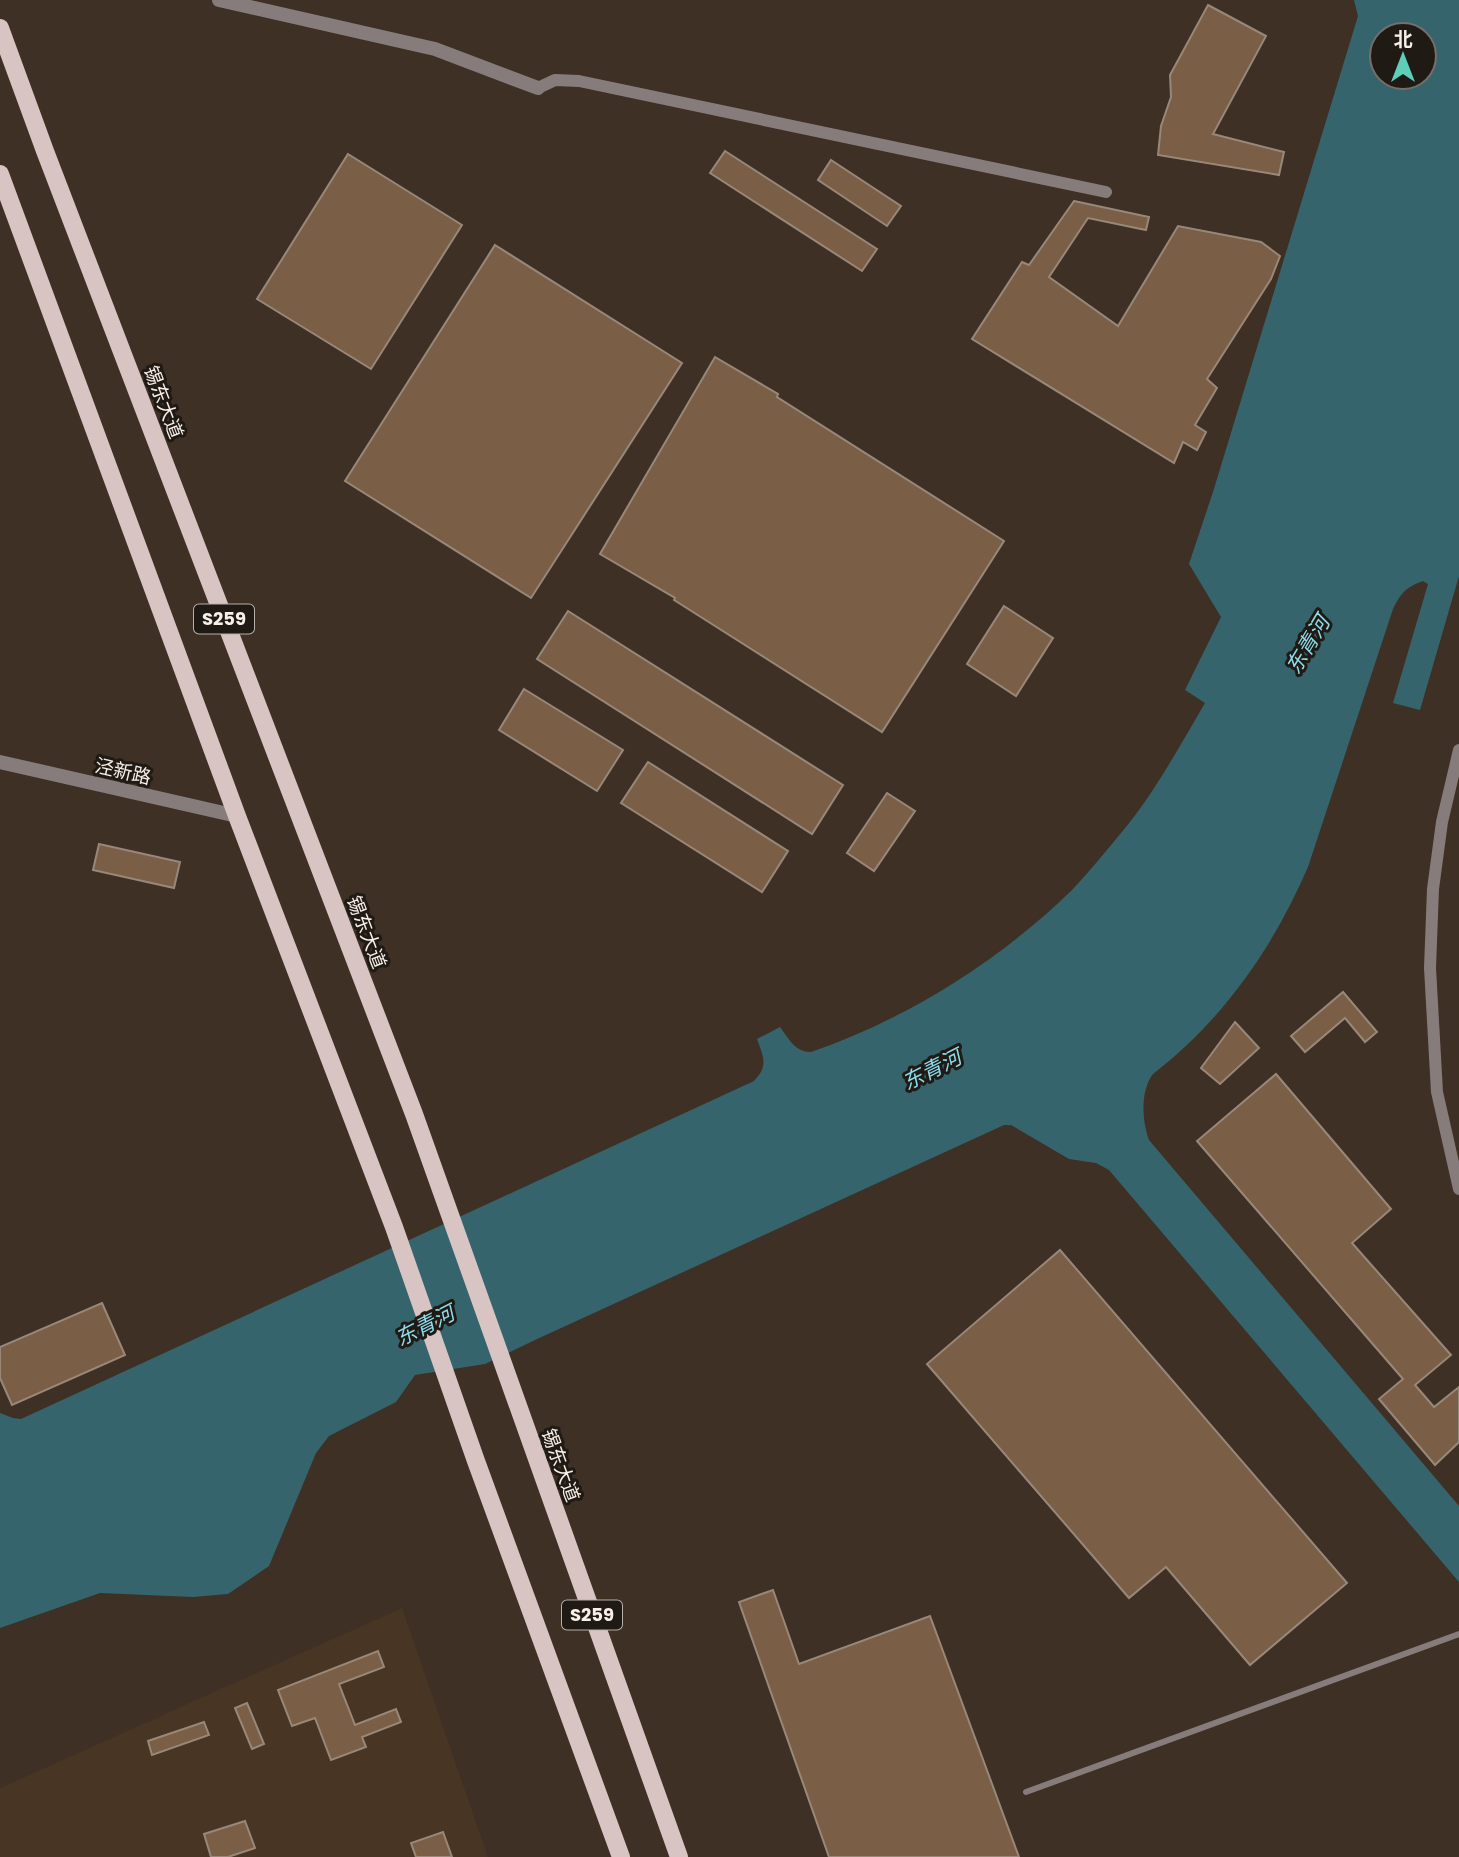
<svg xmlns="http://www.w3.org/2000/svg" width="1459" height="1857" font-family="Poppins,'Noto Sans SC',sans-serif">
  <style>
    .built { fill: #483524 }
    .water { fill: #36646d; fill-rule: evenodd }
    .building { fill: #7a5e45; stroke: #98887a; stroke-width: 2 }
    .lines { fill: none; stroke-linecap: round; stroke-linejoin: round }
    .service { stroke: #867c7c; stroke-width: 6 }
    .minor { stroke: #867c7c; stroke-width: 12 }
    .tertiary { stroke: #867c7c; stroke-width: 14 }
    .primary { stroke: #d9c4c4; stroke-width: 18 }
    .labels { text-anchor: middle; stroke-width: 6; stroke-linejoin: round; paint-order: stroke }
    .shield { fill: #201a14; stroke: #b7afa8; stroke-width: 2 }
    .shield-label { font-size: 18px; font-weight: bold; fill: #f8efe8 }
    .street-label { font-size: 19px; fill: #f8efe8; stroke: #201a14 }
    .water-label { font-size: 21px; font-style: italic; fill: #8cddee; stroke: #201a14 }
  </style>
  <rect width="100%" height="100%" fill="#3e3024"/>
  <polygon class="built" points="402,1608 488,1857 0,1857 0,1788"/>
  <path class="water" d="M 1354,0 L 1459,0 L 1459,576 L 1420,710 L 1393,703 L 1428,584 L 1423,581 C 1406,587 1401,593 1393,609 L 1308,867 C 1273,948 1223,1020 1153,1074 C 1140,1091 1142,1121 1149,1140 L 1459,1506 L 1459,1582 L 1109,1170 L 1096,1163 L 1069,1159 L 1011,1125 L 1004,1125 L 535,1340 L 485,1364 L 415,1375 L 396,1402 L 329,1436 L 316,1453 L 269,1566 L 228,1594 L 193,1597 L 100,1593 L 0,1628 L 0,1413 L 13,1418 L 21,1419 L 754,1081 C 769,1066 763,1056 757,1039 L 780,1027 C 789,1039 795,1052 811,1052 C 907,1019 999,961 1072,890 C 1089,872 1105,852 1121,833 C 1154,794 1179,747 1205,703 L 1185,690 L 1221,617 L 1189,564 L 1213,492 L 1358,16 ZM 1382,35 L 1424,35 L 1424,77 L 1382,77 Z"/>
  <g class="building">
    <polygon points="1208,5 1266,36 1213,134 1284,152 1279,175 1158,155 1161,126 1171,97 1170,75"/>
    <polygon points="725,151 877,249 862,271 710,173"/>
    <polygon points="348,154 462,225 371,369 257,299"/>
    <polygon points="831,160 901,206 887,226 818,180"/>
    <polygon points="1074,201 1149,217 1146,230 1088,218 1049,277 1118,326 1178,226 1261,242 1280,256 1271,279 1207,379 1217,388 1195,425 1206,432 1197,450 1183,442 1174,463 972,339 1022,262 1029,265"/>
    <polygon points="495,245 682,363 531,598 345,481"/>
    <polygon points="715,357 778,394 777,397 1004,541 882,732 674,600 675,598 600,554"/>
    <polygon points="1004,606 1053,638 1016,696 967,664"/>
    <polygon points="568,611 843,785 812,834 537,659"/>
    <polygon points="524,689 623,750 597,791 499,730"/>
    <polygon points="648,762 788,851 762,892 621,803"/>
    <polygon points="887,793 915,811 874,871 847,853"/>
    <polygon points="99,844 180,862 174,888 93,870"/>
    <polygon points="1343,992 1377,1032 1365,1042 1345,1018 1305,1052 1291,1036"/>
    <polygon points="1235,1022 1259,1048 1220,1084 1201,1068"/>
    <polygon points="1276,1074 1391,1209 1352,1243 1451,1355 1415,1385 1434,1407 1459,1387 1459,1442 1435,1465 1379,1399 1403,1379 1197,1141"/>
    <polygon points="1060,1250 1347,1583 1250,1665 1166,1567 1129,1598 927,1364"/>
    <polygon points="102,1303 125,1355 12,1405 0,1378 0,1347"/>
    <polygon points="773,1590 799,1664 930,1616 1019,1857 829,1857 739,1602"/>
    <polygon points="378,1651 384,1667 339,1684 355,1725 396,1709 401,1722 362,1737 366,1747 331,1760 315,1718 292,1726 278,1690"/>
    <polygon points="247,1703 264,1744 252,1749 235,1708"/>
    <polygon points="204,1722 209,1735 152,1755 148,1741"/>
    <polygon points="245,1821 255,1848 228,1857 211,1857 204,1834"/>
    <polygon points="443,1832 452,1857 416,1857 411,1843"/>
  </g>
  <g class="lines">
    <polyline class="service" points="1026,1792 1459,1634"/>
    <g class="minor">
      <polyline points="538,88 555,80 579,81 1106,192"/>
      <polyline points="1459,750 1442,822 1433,889 1430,968 1437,1092 1459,1189"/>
    </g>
    <g class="tertiary">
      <polyline points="219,0 435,49 538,88"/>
      <polyline points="0,762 237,816"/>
    </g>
    <g class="primary">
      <polyline points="0,28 45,151 414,1114 679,1857"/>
      <polyline points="0,174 237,816 394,1227 476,1461 621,1857"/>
    </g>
  </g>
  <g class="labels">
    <g class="shield">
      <rect x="194" y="604.5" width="60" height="29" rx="5"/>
      <rect x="562" y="1600.5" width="60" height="29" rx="5"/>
    </g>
    <g class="shield-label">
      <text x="224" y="625">S259</text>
      <text x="592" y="1621">S259</text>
    </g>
    <g class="street-label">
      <text transform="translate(164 402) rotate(69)" y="7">锡东大道</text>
      <text transform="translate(123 771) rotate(13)" y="7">泾新路</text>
      <text transform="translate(367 932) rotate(69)" y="7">锡东大道</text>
      <text transform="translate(561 1465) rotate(70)" y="7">锡东大道</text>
    </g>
    <g class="water-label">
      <text transform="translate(1308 645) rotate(-59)" y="7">东青河</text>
      <text transform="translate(932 1070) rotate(-27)" y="7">东青河</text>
      <text transform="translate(425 1326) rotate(-27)" y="7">东青河</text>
    </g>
  </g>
  <g transform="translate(1403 56)"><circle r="33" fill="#201a14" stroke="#766f69" stroke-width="2"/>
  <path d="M0-5L12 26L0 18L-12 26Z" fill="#5eceb8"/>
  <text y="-10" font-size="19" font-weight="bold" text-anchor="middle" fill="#f8efe8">北</text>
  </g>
</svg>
